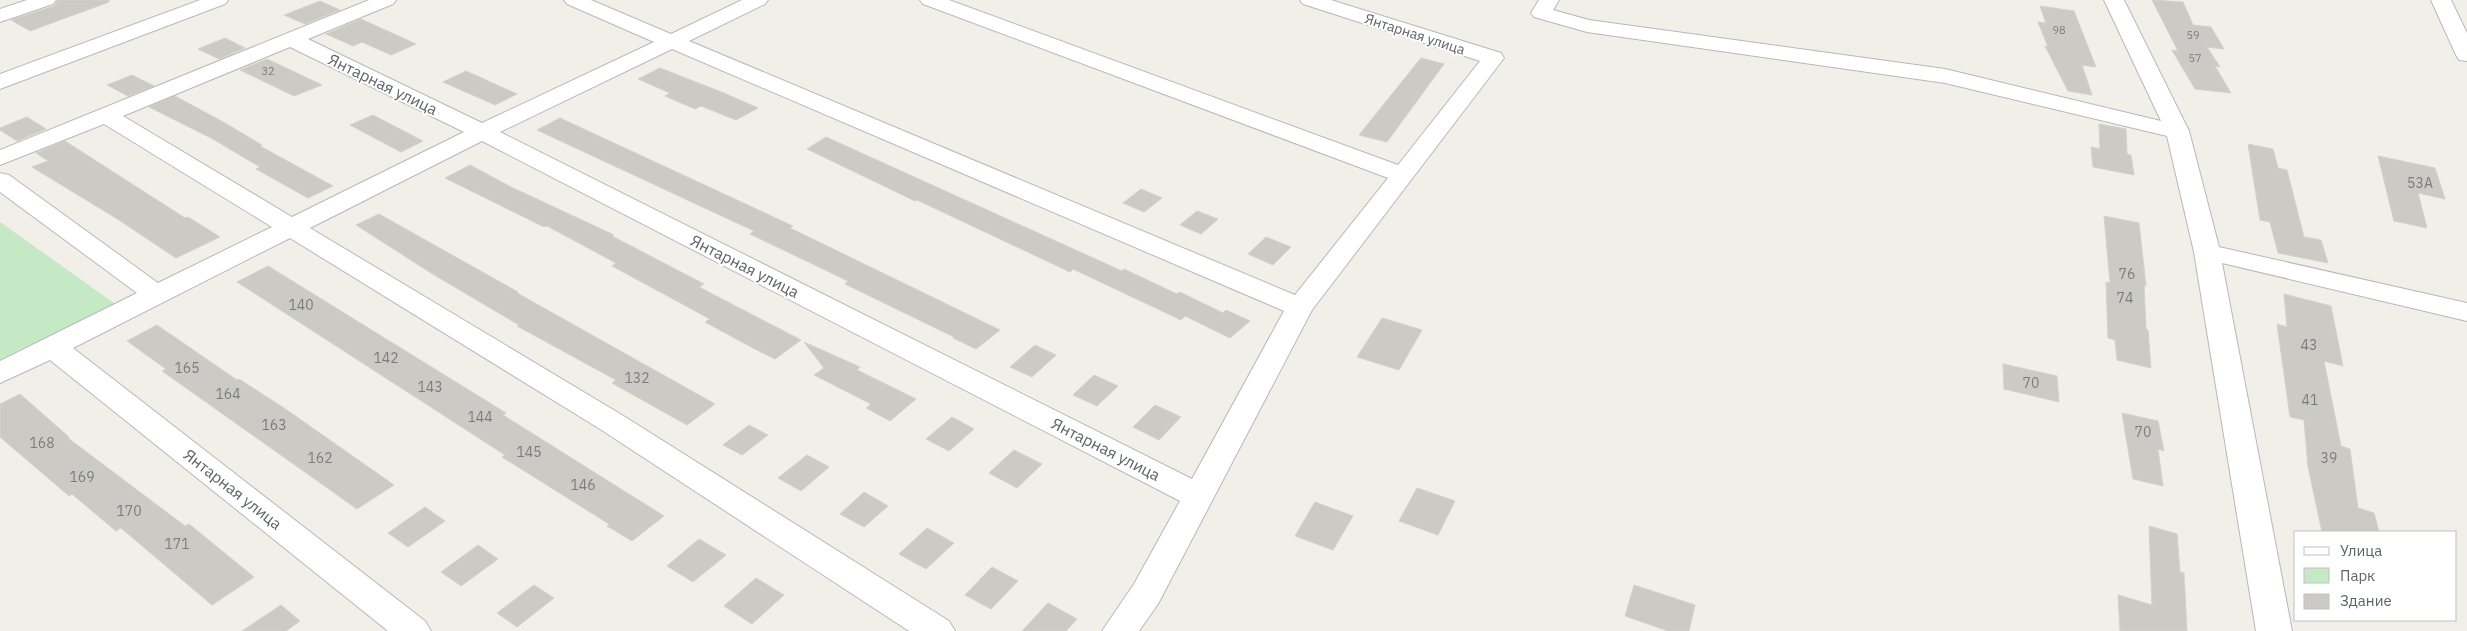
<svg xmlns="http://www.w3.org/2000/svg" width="2467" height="631" font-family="'IBM Plex Sans',sans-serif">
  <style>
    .green { fill: #c5e8c5 }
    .building { fill: #cccac5; stroke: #d6d1c6 }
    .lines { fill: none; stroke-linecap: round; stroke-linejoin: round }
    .minor-casing { stroke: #b5b8bc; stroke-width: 2 }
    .minor { fill: #fff; fill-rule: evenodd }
    .labels { text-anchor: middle; stroke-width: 4; stroke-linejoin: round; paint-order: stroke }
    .far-number-label { font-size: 11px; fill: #7a7d7f }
    .far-street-label { font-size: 14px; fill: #5f6368; stroke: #fff }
    .number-label { font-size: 14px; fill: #7a7d7f }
    .street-label { font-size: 16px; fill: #5f6368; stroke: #fff }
  </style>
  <rect width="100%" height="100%" fill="#f1efe8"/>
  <polygon class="green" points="0,222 118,306 0,365"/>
  <g class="building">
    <polygon points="58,0 109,0 109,2 30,31 11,20 54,6"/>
    <polygon points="2152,0 2183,2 2193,25 2211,27 2224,49 2207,47 2220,67 2215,66 2231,93 2195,89 2172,50 2178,51"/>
    <polygon points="320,1 340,10 305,24 284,15"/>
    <polygon points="2040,6 2074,11 2096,67 2082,65 2092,95 2068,91 2045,46 2048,47 2038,22 2046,23"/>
    <polygon points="361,19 416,44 391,55 362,42 353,46 326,34"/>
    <polygon points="225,38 245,48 219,59 198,49"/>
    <polygon points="1421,58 1444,64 1387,142 1359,135"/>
    <polygon points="267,59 322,85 294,96 240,70"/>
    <polygon points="660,68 724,93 758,108 736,120 701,106 695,109 665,96 670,93 638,79"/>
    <polygon points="466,71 517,94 495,105 443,82"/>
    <polygon points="132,75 154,86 128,96 107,85"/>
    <polygon points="175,96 225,123 262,145 260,146 333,186 308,198 256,169 260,167 211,138 149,107"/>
    <polygon points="373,115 423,141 401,152 350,125"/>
    <polygon points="27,117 46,129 17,141 0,130 0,128"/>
    <polygon points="560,118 793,226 790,228 1000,330 976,349 953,338 954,337 845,284 848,281 750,234 754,231 537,130"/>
    <polygon points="2099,124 2126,129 2127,154 2131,155 2134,175 2093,167 2091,147 2100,149"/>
    <polygon points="826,137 1122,271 1124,269 1177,294 1180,292 1223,313 1226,310 1250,321 1230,338 1185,316 1181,320 1073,269 1070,272 917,200 915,201 807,149"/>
    <polygon points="65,141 185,218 188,217 220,237 176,258 119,220 32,167 48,161 36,153"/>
    <polygon points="2248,144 2273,149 2278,168 2287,170 2304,237 2321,240 2328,263 2278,253 2270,222 2260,220"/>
    <polygon points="2378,156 2435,168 2445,199 2418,193 2427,228 2394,221"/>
    <polygon points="470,165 509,186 614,235 612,236 704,284 699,287 801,340 775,359 753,348 705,322 710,319 612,266 616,263 547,226 544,227 445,178"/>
    <polygon points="1141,189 1162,198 1144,212 1123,203"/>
    <polygon points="1197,211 1218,219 1201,234 1180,225"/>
    <polygon points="379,214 518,292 517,293 715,404 687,425 612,383 616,380 517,326 519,325 431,273 356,225"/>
    <polygon points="2104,216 2139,223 2146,286 2144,285 2146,329 2148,330 2151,368 2117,360 2115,340 2108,338 2106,282 2110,283"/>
    <polygon points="1266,237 1291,247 1273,265 1248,254"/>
    <polygon points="268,266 506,413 503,415 664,516 632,541 607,526 609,524 502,457 505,455 237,282"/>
    <polygon points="2284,294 2331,306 2343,366 2324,361 2341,446 2350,449 2358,508 2374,513 2379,532 2322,532 2308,467 2304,420 2290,417 2277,324 2287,327"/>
    <polygon points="1382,318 1422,330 1399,370 1357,357"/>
    <polygon points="157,325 237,380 239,379 284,408 394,485 357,509 162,371 166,369 127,341"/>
    <polygon points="804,342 860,367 857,370 916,399 890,421 866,408 871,404 814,375 824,368"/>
    <polygon points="1035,345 1056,355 1032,377 1010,367"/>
    <polygon points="2003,364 2057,376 2059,402 2004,389"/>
    <polygon points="1094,375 1118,386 1097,406 1073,395"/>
    <polygon points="20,394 69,437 68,438 185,526 189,524 254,577 212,605 121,528 116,531 72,494 69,496 0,437 0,404"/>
    <polygon points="1155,405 1181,417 1159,440 1133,427"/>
    <polygon points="2122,413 2158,421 2164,451 2158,449 2163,486 2133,479"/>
    <polygon points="952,417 974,429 949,451 926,439"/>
    <polygon points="749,425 768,435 742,455 723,445"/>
    <polygon points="1014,450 1042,464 1017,488 989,473"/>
    <polygon points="807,455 829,467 801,491 778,478"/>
    <polygon points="1417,488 1455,501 1438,535 1399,521"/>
    <polygon points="864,492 888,506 864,527 840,514"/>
    <polygon points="1315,502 1353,516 1333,550 1295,536"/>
    <polygon points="425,507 445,521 408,547 388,533"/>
    <polygon points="2149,526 2177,534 2180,572 2184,573 2187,631 2120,631 2118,595 2152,605"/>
    <polygon points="927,528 954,543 926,569 899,554"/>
    <polygon points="699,539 726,555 693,582 667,566"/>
    <polygon points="478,545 498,559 461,586 441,572"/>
    <polygon points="992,567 1018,581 991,609 965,595"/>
    <polygon points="756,578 784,595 752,624 724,606"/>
    <polygon points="534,585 554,598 517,627 497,613"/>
    <polygon points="1634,585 1695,605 1689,631 1668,631 1625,616"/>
    <polygon points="1048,603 1077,619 1066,631 1022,631"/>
    <polygon points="281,605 300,621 286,631 242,631"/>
  </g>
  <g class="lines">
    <defs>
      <g id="minor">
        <polygon points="27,0 56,0 53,4 0,22 0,9"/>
        <polygon points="200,0 228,0 225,4 0,89 0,74"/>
        <path d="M 369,0 L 396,0 L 393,4 L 308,39 L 482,123 L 654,42 L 567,4 L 564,0 L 591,0 L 671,34 L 742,0 L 768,0 L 765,4 L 689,41 L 1295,295 L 1388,178 L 923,4 L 920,0 L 949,0 L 1398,165 L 1480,61 L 1303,4 L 1300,0 L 1331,0 L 1501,53 L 1504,58 L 1312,310 L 1158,604 L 1139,631 L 1102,631 L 1134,584 L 1180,501 L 482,141 L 310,228 L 622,415 L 949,621 L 955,631 L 909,631 L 600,429 L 290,238 L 73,348 L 425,621 L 431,631 L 388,631 L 50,360 L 0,383 L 0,361 L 137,293 L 0,192 L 0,173 L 9,175 L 158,283 L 272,227 L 104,124 L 0,165 L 0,150 ZM 290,47 L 464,132 L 292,217 L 123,116 ZM 672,49 L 1284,311 L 1192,479 L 500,132 Z"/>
        <polygon points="1539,0 1559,0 1553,10 1589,20 1945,69 2161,121 2104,0 2124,0 2189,131 2219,247 2467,303 2467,321 2222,263 2292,631 2256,631 2194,252 2167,136 1945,83 1587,32 1534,17 1531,13"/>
        <polygon points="2431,0 2451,0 2467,33 2467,61 2459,60 2456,55"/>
      </g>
    </defs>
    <use href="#minor" class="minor-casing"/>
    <use href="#minor" class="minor"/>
  </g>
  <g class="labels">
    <g class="far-number-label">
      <text x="2059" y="34">98</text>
      <text x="2193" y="39">59</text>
      <text x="2195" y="62">57</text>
      <text x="268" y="75">32</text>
    </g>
    <g class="far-street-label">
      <text transform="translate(1415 34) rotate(18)" y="5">Янтарная улица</text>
    </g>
    <g class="number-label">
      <text x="2420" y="188">53А</text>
      <text x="2127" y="279">76</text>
      <text x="2125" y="303">74</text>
      <text x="301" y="310">140</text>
      <text x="2309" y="350">43</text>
      <text x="386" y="363">142</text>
      <text x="187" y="373">165</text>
      <text x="637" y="383">132</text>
      <text x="2031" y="388">70</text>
      <text x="430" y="392">143</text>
      <text x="228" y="399">164</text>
      <text x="2310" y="405">41</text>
      <text x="480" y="422">144</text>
      <text x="274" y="430">163</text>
      <text x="2143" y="437">70</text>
      <text x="42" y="448">168</text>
      <text x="529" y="457">145</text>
      <text x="320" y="463">162</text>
      <text x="2329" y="463">39</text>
      <text x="82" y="482">169</text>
      <text x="583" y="490">146</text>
      <text x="129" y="516">170</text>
      <text x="177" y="549">171</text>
    </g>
    <g class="street-label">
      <text transform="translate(383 84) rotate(26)" y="6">Янтарная улица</text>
      <text transform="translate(745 266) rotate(27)" y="6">Янтарная улица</text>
      <text transform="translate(1106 449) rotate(27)" y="6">Янтарная улица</text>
      <text transform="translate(233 489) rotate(38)" y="6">Янтарная улица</text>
    </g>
  </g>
  <rect x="2294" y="531" width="162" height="90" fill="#ffffff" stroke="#bfc1c3"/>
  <rect x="2304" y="547" width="25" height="8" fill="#ffffff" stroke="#bfc1c3"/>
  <text x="2340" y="556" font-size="15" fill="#5f6368">Улица</text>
  <rect x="2304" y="568" width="25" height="15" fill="#c5e8c5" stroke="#bfc1c3"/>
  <text x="2340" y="581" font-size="15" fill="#5f6368">Парк</text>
  <rect x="2304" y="594" width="25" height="15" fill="#cccac5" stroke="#bfc1c3"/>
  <text x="2340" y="606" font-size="15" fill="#5f6368">Здание</text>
</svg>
